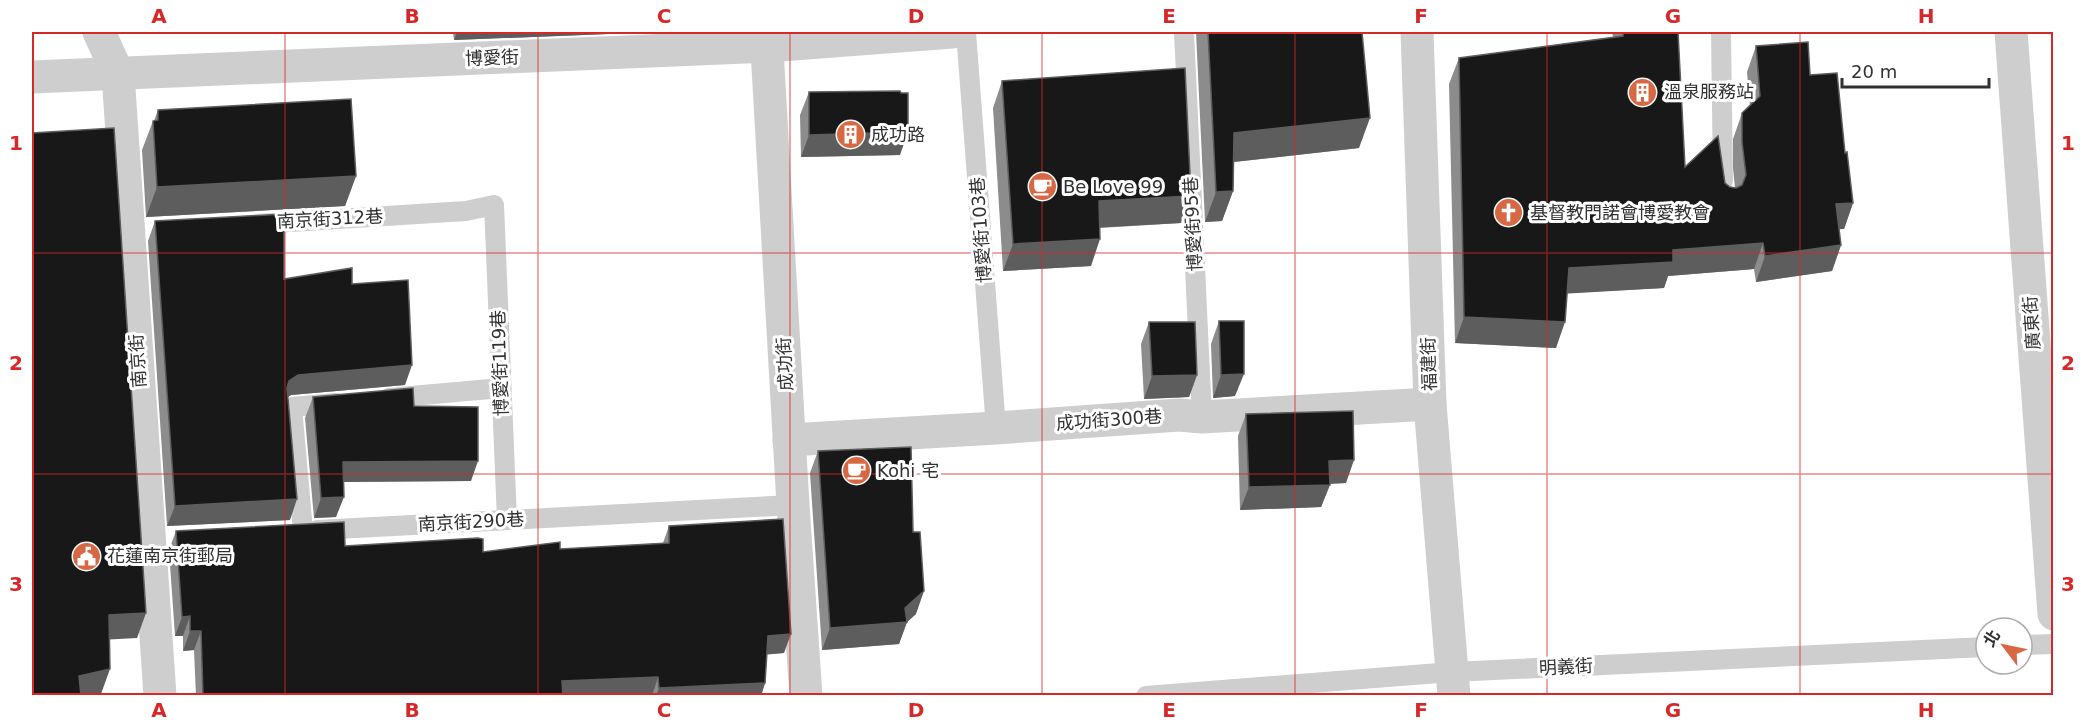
<svg xmlns="http://www.w3.org/2000/svg" width="2085" height="727" font-family="'DejaVu Sans','Noto Sans TC',sans-serif">
  <style>
    .lines { fill: none; stroke-linecap: round; stroke-linejoin: round }
    .lane { stroke: #cecece; stroke-width: 20 }
    .street { stroke: #cecece; stroke-width: 33 }
    .wall { fill: #8c8c8c }
    .shaded-wall { fill: #5d5d5d }
    .building { fill: #181818; stroke: #5d5d5d; stroke-width: 1.5 }
    .grid { fill: none; stroke: #d62828; stroke-width: 1.5; stroke-opacity: 0.55 }
    .labels { text-anchor: middle; stroke-width: 6; stroke-linejoin: round; paint-order: stroke }
    .street-label { font-size: 18px; fill: #313131; stroke: #fff }
    .poi-label { font-size: 18px; fill: #313131; stroke: #fff; text-anchor: start }
    .neatline { fill: none; stroke: #d62828; stroke-width: 2 }
    .grid-label { font-size: 20px; text-anchor: middle; font-weight: bold; fill: #d62828 }
  </style>
  <rect width="100%" height="100%" fill="#fff"/>
  <g class="lines">
    <g class="lane">
      <polyline points="966,32 996,428"/>
      <polyline points="1184,32 1202,417"/>
      <polyline points="1721,32 1723,181"/>
      <polyline points="258,224 466,211 494,205 507,520"/>
      <polyline points="389,398 501,388"/>
      <polyline points="317,530 793,505"/>
      <polyline points="303,531 292,407 336,403"/>
      <polyline points="2022,645 2054,644"/>
      <polyline points="1146,696 1452,672 1986,647"/>
    </g>
    <g class="street">
      <polyline points="99,32 118,74 160,696"/>
      <polyline points="766,32 793,505 806,696"/>
      <polyline points="1417,32 1430,404 1454,696"/>
      <polyline points="2011,32 2054,614"/>
      <polyline points="32,77 767,46 952,32"/>
      <polyline points="789,440 996,428 1179,415 1202,417 1430,404"/>
    </g>
  </g>
  <g class="wall">
    <polygon points="453,32 658,32 454,40"/>
    <polygon points="1196,32 1362,32 1359,148 1234,162 1233,191 1222,221 1205,222"/>
    <polygon points="1612,32 1678,32 1685,167 1725,183 1730,187 1735,188 1733,168 1733,139 1742,113 1750,107 1747,72 1756,46 1810,75 1845,153 1853,203 1844,229 1839,229 1841,245 1832,271 1756,282 1754,269 1668,276 1664,288 1567,293 1556,348 1455,343 1449,84 1459,58 1613,37"/>
    <polygon points="1002,81 1181,223 1100,228 1091,266 1003,271 993,108"/>
    <polygon points="809,92 900,155 801,157 800,115"/>
    <polygon points="158,110 356,176 345,206 146,217 142,150 153,121 154,121"/>
    <polygon points="155,221 284,279 352,284 405,385 291,395 288,397 290,520 167,526 148,241"/>
    <polygon points="1219,321 1235,396 1213,398 1211,344"/>
    <polygon points="1149,322 1197,375 1189,397 1144,399 1141,344"/>
    <polygon points="313,397 414,406 471,481 343,482 336,517 314,518 305,418"/>
    <polygon points="1246,414 1346,483 1330,484 1321,507 1240,510 1238,436"/>
    <polygon points="818,451 916,614 907,622 899,644 822,650 810,473"/>
    <polygon points="669,526 784,653 767,654 765,683 761,696 196,696 194,650 183,651 183,636 175,636 169,550 176,531 345,546 483,552 560,549 663,543"/>
  </g>
  <g class="shaded-wall">
    <polygon points="457,32 658,32 454,40"/>
    <polygon points="1370,118 1359,148 1224,163 1234,133"/>
    <polygon points="908,132 900,155 801,157 809,135"/>
    <polygon points="356,176 345,206 146,217 157,187"/>
    <polygon points="1233,191 1222,221 1205,222 1216,192"/>
    <polygon points="1191,196 1181,223 1089,228 1099,201"/>
    <polygon points="1853,203 1844,229 1827,230 1836,204"/>
    <polygon points="1100,239 1091,266 1003,271 1013,244"/>
    <polygon points="1763,243 1754,269 1668,276 1664,288 1560,294 1569,268 1673,250"/>
    <polygon points="1841,245 1832,271 1756,282 1765,256"/>
    <polygon points="1464,317 1565,322 1556,348 1455,343"/>
    <polygon points="412,365 405,385 291,395 281,401 289,381 298,375"/>
    <polygon points="1244,374 1235,396 1213,398 1221,375"/>
    <polygon points="1197,375 1189,397 1144,399 1152,376"/>
    <polygon points="1354,460 1346,483 1321,484 1329,461"/>
    <polygon points="478,461 471,481 335,482 343,462"/>
    <polygon points="1330,485 1321,507 1240,510 1249,487"/>
    <polygon points="344,497 336,517 314,518 321,498"/>
    <polygon points="297,499 290,520 167,526 175,506"/>
    <polygon points="924,591 916,614 907,622 899,644 822,650 830,628 905,608"/>
    <polygon points="146,613 137,638 100,640 109,615"/>
    <polygon points="190,616 183,636 175,636 182,617"/>
    <polygon points="190,631 201,631 194,650 183,651"/>
    <polygon points="791,634 784,653 761,655 768,636"/>
    <polygon points="110,669 101,694 96,696 72,696 79,676"/>
    <polygon points="658,677 652,696 556,696 562,681"/>
    <polygon points="765,683 761,696 656,696 659,688"/>
  </g>
  <g class="building">
    <polygon points="1208,32 1362,32 1370,118 1234,133 1233,191 1216,192"/>
    <polygon points="1623,32 1678,32 1685,167 1718,136 1725,183 1730,187 1736,188 1742,185 1746,175 1742,142 1742,113 1760,96 1756,46 1808,42 1810,75 1837,73 1845,153 1847,152 1853,203 1836,204 1841,245 1765,256 1763,243 1673,250 1673,262 1569,268 1565,322 1464,317 1459,58 1623,36"/>
    <polygon points="1185,68 1191,196 1099,201 1100,239 1013,244 1002,81"/>
    <polygon points="900,91 901,93 908,93 908,132 809,135 809,92"/>
    <polygon points="351,99 356,176 157,187 153,121 158,120 158,110"/>
    <polygon points="114,128 146,613 109,615 110,669 79,676 81,696 32,696 32,133"/>
    <polygon points="284,214 284,279 352,268 352,284 408,280 412,365 298,375 289,381 287,388 297,499 175,506 155,221"/>
    <polygon points="1219,321 1244,321 1244,374 1221,375"/>
    <polygon points="1149,322 1195,322 1197,375 1152,376"/>
    <polygon points="413,388 414,406 478,407 478,461 343,462 344,497 321,498 313,397"/>
    <polygon points="1353,411 1354,460 1329,461 1330,485 1249,487 1246,414"/>
    <polygon points="911,447 913,532 920,532 924,591 905,608 907,622 830,628 818,451"/>
    <polygon points="783,519 791,634 768,636 765,683 659,688 658,677 562,681 563,696 203,696 201,631 190,631 190,616 182,617 176,531 344,522 345,546 478,538 483,539 483,552 560,542 560,549 669,543 669,526"/>
  </g>
  <path class="grid" d="M 285,32 L 285,696M 538,32 L 538,696M 790,32 L 790,696M 1042,32 L 1042,696M 1295,32 L 1295,696M 1547,32 L 1547,696M 1800,32 L 1800,696M 32,253 L 2054,253M 32,474 L 2054,474"/>
  <defs>
    <symbol id="building-disc" viewBox="-11 -11 22 22"><circle r="9.5" fill="#d76844" stroke="#fff"/><path d="M-4-6H4V6H1V3H-1V6H-4ZM-2.5-4.3h1.7v1.8h-1.7ZM.8-4.3h1.7v1.8H.8ZM-2.5-1h1.7V.8h-1.7ZM.8-1h1.7V.8H.8Z" fill="#fff"/></symbol>
    <symbol id="cafe-disc" viewBox="-11 -11 22 22"><circle r="9.5" fill="#d76844" stroke="#fff"/><path d="M-5.5-4.5H6V0H3Q3 3.5 0 3.5H-2.5Q-5.5 3.5-5.5 0ZM3-3.2v2h1.7v-2ZM-6 4.5H4V6H-6Z" fill="#fff"/></symbol>
    <symbol id="church-disc" viewBox="-11 -11 22 22"><circle r="9.5" fill="#d76844" stroke="#fff"/><path d="M-1.2-6h2.4v3.5h3.3v2.4h-3.3V6h-2.4V-.1h-3.3v-2.4h3.3Z" fill="#fff"/></symbol>
    <symbol id="civic-disc" viewBox="-11 -11 22 22"><circle r="9.5" fill="#d76844" stroke="#fff"/><path d="M-.6-6.5H3V-4.5H.6V-3L4-1V1h2V6H-6V1h2V-1L-.6-3ZM-1.2 2.5V6h2.4V2.5Z" fill="#fff"/></symbol>
  </defs>
  <g fill-rule="evenodd">
    <use href="#building-disc" x="1626" y="76" width="33" height="33"/>
    <use href="#building-disc" x="834" y="118" width="33" height="33"/>
    <use href="#cafe-disc" x="1026" y="170" width="33" height="33"/>
    <use href="#church-disc" x="1492" y="196" width="33" height="33"/>
    <use href="#cafe-disc" x="840" y="454" width="33" height="33"/>
    <use href="#civic-disc" x="70" y="540" width="33" height="33"/>
  </g>
  <g class="labels">
    <g class="street-label">
      <text transform="translate(492 58) rotate(-2)" y="6">博愛街</text>
      <text transform="translate(330 219) rotate(-3)" y="6">南京街312巷</text>
      <text transform="translate(1193 224) rotate(-93)" y="6">博愛街95巷</text>
      <text transform="translate(981 230) rotate(-94)" y="6">博愛街103巷</text>
      <text transform="translate(2032 323) rotate(-94)" y="6">廣東街</text>
      <text transform="translate(138 361) rotate(-94)" y="6">南京街</text>
      <text transform="translate(500 363) rotate(-92)" y="6">博愛街119巷</text>
      <text transform="translate(785 364) rotate(-93)" y="6">成功街</text>
      <text transform="translate(1429 364) rotate(-92)" y="6">福建街</text>
      <text transform="translate(1109 420) rotate(-4)" y="6">成功街300巷</text>
      <text transform="translate(471 522) rotate(-3)" y="6">南京街290巷</text>
      <text transform="translate(1566 667) rotate(-3)" y="6">明義街</text>
    </g>
    <g class="poi-label">
      <text x="1664" y="98">溫泉服務站</text>
      <text x="871" y="141">成功路</text>
      <text x="1063" y="193">Be Love 99</text>
      <text x="1530" y="219">基督教門諾會博愛教會</text>
      <text x="877" y="477">Kohi 宅</text>
      <text x="107" y="562">花蓮南京街郵局</text>
    </g>
  </g>
  <rect width="2085" height="727" fill="none" stroke="#ffffff" stroke-width="66"/>
  <g transform="translate(2004 646) rotate(302)"><circle r="28" fill="#ffffff" stroke="#adadad" stroke-width="1.5"/>
  <path d="M0-4.5L10 22L0 15L-10 22Z" fill="#d76844"/>
  <text y="-9" font-size="16" font-weight="bold" text-anchor="middle" fill="#313131">北</text>
  </g>
  <path d="M1842 78v9h147v-9" fill="none" stroke="#313131" stroke-width="3"/>
  <text x="1851" y="78" font-size="18" fill="#313131" stroke="#ffffff" stroke-width="4.5" paint-order="stroke">20 m</text>
  <rect x="33" y="33" width="2019" height="661" class="neatline"/>
  <g class="grid-label">
    <text x="159" y="23">A</text>
    <text x="412" y="23">B</text>
    <text x="664" y="23">C</text>
    <text x="916" y="23">D</text>
    <text x="1169" y="23">E</text>
    <text x="1421" y="23">F</text>
    <text x="1673" y="23">G</text>
    <text x="1926" y="23">H</text>
    <text x="16" y="150">1</text>
    <text x="2068" y="150">1</text>
    <text x="16" y="370">2</text>
    <text x="2068" y="370">2</text>
    <text x="16" y="591">3</text>
    <text x="2068" y="591">3</text>
    <text x="159" y="717">A</text>
    <text x="412" y="717">B</text>
    <text x="664" y="717">C</text>
    <text x="916" y="717">D</text>
    <text x="1169" y="717">E</text>
    <text x="1421" y="717">F</text>
    <text x="1673" y="717">G</text>
    <text x="1926" y="717">H</text>
  </g>
</svg>
